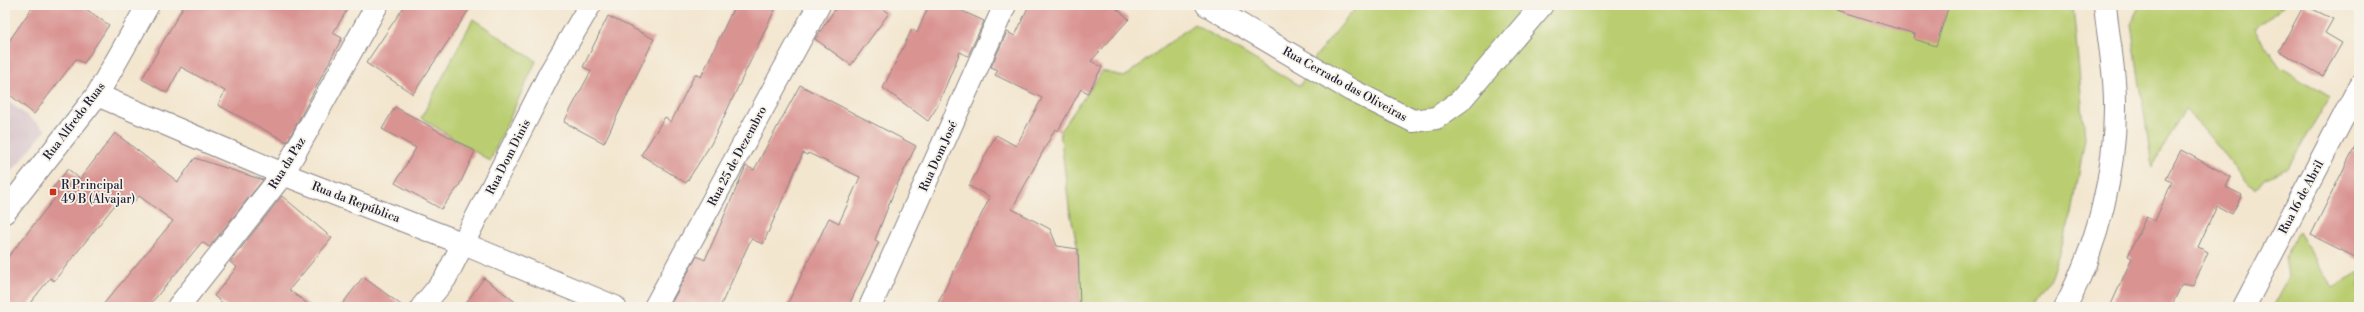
<svg xmlns="http://www.w3.org/2000/svg" width="2364" height="312" font-family="'Libre Bodoni',serif">
  <style>
    .industrial { fill: #d2bdc7 }
    .green { fill: #bace71; stroke: #6e7856 }
    .building { fill: #d99391 }
    .lines { fill: none; stroke-linecap: round; stroke-linejoin: round }
    .minor-casing { stroke: #8a8485; stroke-width: 24 }
    .tertiary-casing { stroke: #8a8485; stroke-width: 24 }
    .minor { stroke: #fff; stroke-width: 22 }
    .tertiary { stroke: #fff; stroke-width: 22 }
    .poi-dot { fill: #c8321e; stroke: #f7f3e8; stroke-width: 1.5 }
    .labels { text-anchor: middle; stroke-width: 3.5; stroke-linejoin: round; paint-order: stroke }
    .street-label { font-size: 12px; fill: #22223b; stroke: #f7f3e8 }
    .poi-label { font-size: 12px; fill: #22223b; stroke: #f7f3e8; text-anchor: start }
  </style>
  <rect width="100%" height="100%" fill="#f7f3e8"/>
  <filter id="ink" filterUnits="userSpaceOnUse"><feTurbulence type="fractalNoise" baseFrequency=".025" numOctaves="2"/><feDisplacementMap in="SourceGraphic" scale="8" xChannelSelector="R" yChannelSelector="G"/><feConvolveMatrix kernelMatrix="1 2 1 2 8 2 1 2 1" color-interpolation-filters="sRGB"/></filter>
  <filter id="wash" filterUnits="userSpaceOnUse"><feTurbulence type="fractalNoise" baseFrequency=".012" numOctaves="4" result="noise"/><feDisplacementMap in="SourceGraphic" scale="16" xChannelSelector="R" yChannelSelector="G"/><feGaussianBlur stdDeviation="0.9" result="paint"/><feColorMatrix in="noise" values="0 0 0 0 0 0 0 0 0 0 0 0 0 0 0 0 0 1.4 0 .05"/><feComposite in="paint" operator="in"/></filter>
  <g filter="url(#wash)">
    <rect width="100%" height="100%" fill="#f3e6cf"/>
    <polygon class="industrial" points="5,99 46,130 5,180"/>
    <g class="green">
      <polygon points="1358,5 2073,5 2085,138 2072,214 2049,281 2032,307 1080,307 1078,249 1069,207 1060,131 1103,71 1124,77 1194,24 1300,86 1316,56"/>
      <polygon points="2141,5 2286,5 2254,29 2280,67 2330,97 2288,168 2265,178 2255,190 2185,108 2152,167 2131,24"/>
      <polygon points="473,19 536,61 490,161 421,118"/>
      <polygon points="2299,232 2332,288 2359,272 2359,307 2272,307 2288,277 2285,256"/>
    </g>
    <g id="blocks">
      <g class="building">
        <polygon points="34,5 80,5 109,25 84,63 76,59 34,114 5,91 5,47"/>
        <polygon points="184,5 350,5 333,33 342,38 287,142 218,105 225,91 181,67 167,93 142,79"/>
        <polygon points="405,5 472,5 413,94 366,63"/>
        <polygon points="735,5 777,5 711,144 686,183 641,155 665,117 671,122 695,74 701,77"/>
        <polygon points="838,5 878,5 889,13 851,65 815,39"/>
        <polygon points="929,5 949,5 984,21 968,56 960,52 937,107 928,121 883,88 912,29 917,33"/>
        <polygon points="1029,5 1112,5 1129,19 1091,61 1102,67 1088,93 1081,89 1058,131 1055,129 1012,209 1050,229 1057,246 1078,249 1080,307 936,307 990,197 969,186 996,135 1016,146 1042,98 995,75 998,70 991,67 1007,32 1015,36"/>
        <polygon points="1837,5 1949,5 1936,46 1914,39 1915,34 1837,10"/>
        <polygon points="2304,5 2333,19 2325,33 2342,43 2323,76 2279,51"/>
        <polygon points="608,16 654,39 604,143 564,122 591,71 583,67"/>
        <polygon points="800,85 916,146 895,189 875,240 879,242 848,307 786,307 829,218 839,223 860,177 808,153 807,155 803,153 763,244 751,239 720,307 669,307 697,256 705,260 746,166 754,170"/>
        <polygon points="395,107 475,151 459,186 441,209 395,183 416,148 382,129"/>
        <polygon points="115,133 178,182 195,158 263,180 209,247 202,242 148,307 101,307 173,221 139,196 132,204 122,196 54,281 50,278 27,307 5,307 5,261 58,194 52,189 68,169 80,179"/>
        <polygon points="2359,138 2359,259 2311,235"/>
        <polygon points="2181,150 2231,177 2226,187 2242,195 2232,214 2217,206 2198,247 2208,252 2193,286 2182,284 2171,307 2110,307 2132,258 2128,256 2146,217 2155,221 2172,182 2166,179"/>
        <polygon points="282,196 332,238 289,290 312,307 228,307 214,296 237,267 230,262"/>
        <polygon points="363,277 404,307 340,307"/>
        <polygon points="484,278 522,307 463,307"/>
      </g>
    </g>
  </g>
  <g filter="url(#ink)">
    <use href="#blocks" fill-opacity="0" stroke="#8a8485" stroke-width="1"/>
    <g class="lines">
      <defs>
        <g id="minor">
          <polyline points="1207,5 1351,90 1413,121 1436,118 1460,101 1542,5"/>
          <polyline points="97,95 283,174 464,244 615,307"/>
          <polyline points="5,212 97,95 148,5"/>
          <polyline points="178,307 283,174 377,5"/>
          <polyline points="422,307 445,279 551,71 590,5"/>
          <polyline points="655,307 819,5"/>
          <polyline points="870,307 1005,5"/>
          <polyline points="2244,307 2359,87"/>
        </g>
        <path id="tertiary" d="M 2065,307 C 2098,245 2116,172 2115,102 C 2115,70 2108,37 2105,5"/>
      </defs>
      <use href="#minor" class="minor-casing"/>
      <use href="#tertiary" class="tertiary-casing"/>
      <use href="#minor" class="minor"/>
      <use href="#tertiary" class="tertiary"/>
    </g>
  </g>
  <rect class="poi-dot" x="49" y="188" width="8" height="8" rx="2"/>
  <g class="labels">
    <g class="street-label">
      <text transform="translate(1345 84) rotate(29)" y="4">Rua Cerrado das Oliveiras</text>
      <text transform="translate(74 121) rotate(-53)" y="4">Rua Alfredo Ruas</text>
      <text transform="translate(737 156) rotate(-62)" y="4">Rua 25 de Dezembro</text>
      <text transform="translate(938 156) rotate(-66)" y="4">Rua Dom José</text>
      <text transform="translate(508 157) rotate(-63)" y="4">Rua Dom Dinis</text>
      <text transform="translate(287 163) rotate(-58)" y="4">Rua da Paz</text>
      <text transform="translate(2301 197) rotate(-62)" y="4">Rua 16 de Abril</text>
      <text transform="translate(356 202) rotate(21)" y="4">Rua da República</text>
    </g>
    <g class="poi-label">
      <text x="61" y="189">R Principal<tspan x="61" dy="14">49 B (Alvajar)</tspan></text>
    </g>
  </g>
  <rect width="2364" height="312" fill="none" stroke="#f7f3e8" stroke-width="20"/>
</svg>
